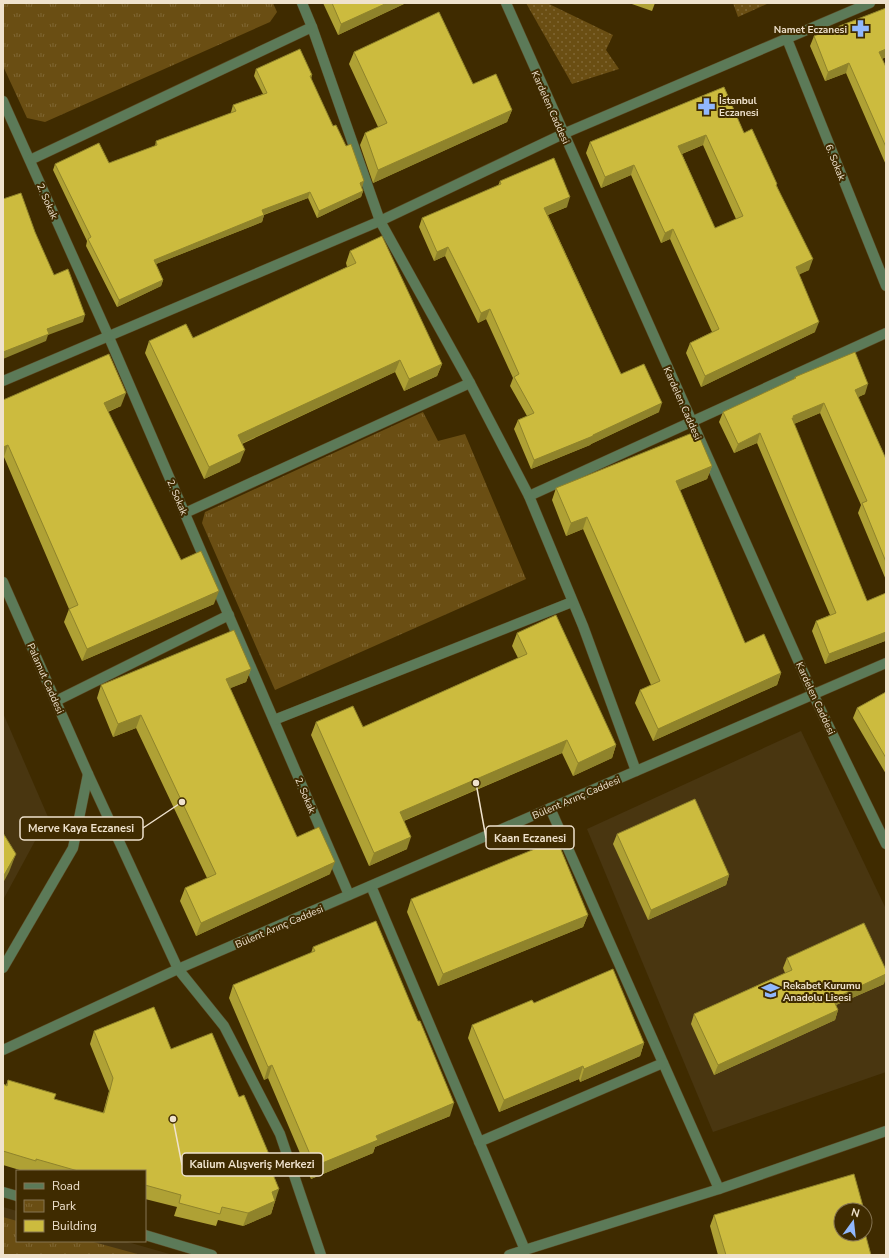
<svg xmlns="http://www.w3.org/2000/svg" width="889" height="1258" font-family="'Nunito Sans',sans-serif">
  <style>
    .built { fill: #493610 }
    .grass { fill: url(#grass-dots) }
    .park { fill: url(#park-tufts) }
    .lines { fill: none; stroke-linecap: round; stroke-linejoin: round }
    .minor-casing { stroke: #5b4821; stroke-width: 11 }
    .minor { stroke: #5c7a58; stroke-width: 10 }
    .wall { fill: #afa135; fill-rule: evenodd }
    .shaded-wall { fill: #8f832b }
    .building { fill: #ccbb3e; stroke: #8f832b; fill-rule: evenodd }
    .labels { text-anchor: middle; stroke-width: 4; stroke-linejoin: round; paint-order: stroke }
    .poi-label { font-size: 10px; font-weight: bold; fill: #efe2cd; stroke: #3f2b00; text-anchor: start }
    .street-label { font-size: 10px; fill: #efe2cd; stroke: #3f2b00 }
    .leader { fill: none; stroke: #efe2cd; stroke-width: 1.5 }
    .callout-dot { fill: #efe2cd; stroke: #3f2b00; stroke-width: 1.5 }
    .callout { fill: #3f2b00; stroke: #efe2cd; stroke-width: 1.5 }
    .callout-label { font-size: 11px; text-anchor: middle; font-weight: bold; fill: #efe2cd }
  </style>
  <defs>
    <pattern id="grass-dots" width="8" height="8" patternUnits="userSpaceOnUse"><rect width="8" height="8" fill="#6a4e13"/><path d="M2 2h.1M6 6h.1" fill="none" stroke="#806734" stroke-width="1.8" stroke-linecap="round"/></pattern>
    <pattern id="park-tufts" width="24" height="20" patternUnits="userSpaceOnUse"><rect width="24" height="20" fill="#6a4e13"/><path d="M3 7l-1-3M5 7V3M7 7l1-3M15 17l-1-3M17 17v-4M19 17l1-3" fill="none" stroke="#806734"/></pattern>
  </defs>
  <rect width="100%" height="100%" fill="#3f2b00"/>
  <g class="built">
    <polygon points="3,713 48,817 3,900"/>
    <polygon points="801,731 886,909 886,1072 713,1132 587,829"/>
    <polygon points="3,1207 17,1211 17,1241 124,1241 173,1255 3,1255"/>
  </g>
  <g class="grass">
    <polygon points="526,3 547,3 613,35 606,50 619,69 572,84"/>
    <polygon points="733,3 769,3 738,17"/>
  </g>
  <g class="park">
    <polygon points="3,3 273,3 277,12 270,22 45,122 27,118 3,66"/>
    <polygon points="423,412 438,441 465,434 526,579 275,690 202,523 205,512"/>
    <polygon points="3,1217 17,1221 17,1241 90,1241 141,1255 3,1255"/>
  </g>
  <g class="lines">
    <defs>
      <g id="minor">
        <polyline points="302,3 312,27 380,221 470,383 529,496 583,626 636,771"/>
        <polyline points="506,3 813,694 886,844"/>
        <polyline points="787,39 886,286"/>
        <polyline points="3,101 108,335 349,895"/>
        <polyline points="30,160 312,27"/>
        <polyline points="3,381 380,221 563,134 870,3"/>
        <polyline points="529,496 886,333"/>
        <polyline points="185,513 470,383"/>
        <polyline points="3,582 88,774 178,969 224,1026 280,1134 321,1255"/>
        <polyline points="56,701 229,615"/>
        <polyline points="274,720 572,602"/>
        <polyline points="550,808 719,1189"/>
        <polyline points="371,886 525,1250"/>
        <polyline points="3,968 73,848 88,774"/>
        <polyline points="3,1050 178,969 886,663"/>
        <polyline points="479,1142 663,1063"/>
        <polyline points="3,1192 17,1196"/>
        <polyline points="145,1235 212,1255"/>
        <polyline points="509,1255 719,1189 886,1131"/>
      </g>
    </defs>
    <use href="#minor" class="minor-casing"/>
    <use href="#minor" class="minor"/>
  </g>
  <g class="wall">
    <polygon points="323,3 406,3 338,35"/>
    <polygon points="629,3 655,3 652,11"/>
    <polygon points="886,8 886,57 882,59 886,67 886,165 846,73 825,81 810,46 814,36"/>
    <polygon points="354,52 473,84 512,110 507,122 373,183 360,145 365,133 378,127 349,64"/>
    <polygon points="256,69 312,75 311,79 363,191 361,197 317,218 308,198 264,215 262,222 156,264 163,280 161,286 117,307 86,246 87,241 53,170 55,164 109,163 155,146 156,141 231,113 231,112 233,105 263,94 254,76"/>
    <path d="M 724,87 L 744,133 L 777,186 L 809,270 L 799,274 L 815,332 L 701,387 L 686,353 L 690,343 L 712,332 L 670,239 L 661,243 L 631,175 L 601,188 L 586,153 L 590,142 ZM 703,145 L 736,219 L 715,228 L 682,154 Z"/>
    <polygon points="500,181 567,207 548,215 621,374 659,412 591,444 590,445 531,469 514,429 518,420 527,416 510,386 513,378 486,319 478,323 445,256 434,261 419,227 422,218 498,186"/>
    <polygon points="350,251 442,364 437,376 404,391 395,372 242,444 240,462 204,479 145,353 149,341 193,338 347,267 346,263"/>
    <polygon points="795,377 865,394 858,397 886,459 886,580 858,513 861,505 820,413 794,424 867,601 886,593 886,639 885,641 825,664 812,631 816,621 830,615 757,443 734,453 719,422 723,412 794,379"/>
    <polygon points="3,400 121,406 108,412 181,560 214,604 82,661 64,622 69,609 4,457 3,458"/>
    <polygon points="712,466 707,479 680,490 745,643 781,673 777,685 653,741 635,703 640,690 651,685 583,529 566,536 552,500 556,488"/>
    <polygon points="517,633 616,745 612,758 573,776 562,753 404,821 407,849 369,866 311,735 316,722 363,727 518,658 512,646"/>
    <polygon points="251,669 246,682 230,688 297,837 330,874 196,936 180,901 185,888 207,878 136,728 113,737 97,698 101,685"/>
    <polygon points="886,692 886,774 853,718 857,708"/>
    <polygon points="617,834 729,875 726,885 648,920 613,844"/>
    <polygon points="411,899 588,915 583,927 438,986 407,912"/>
    <polygon points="313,947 450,1116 375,1147 373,1153 311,1179 268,1078 264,1080 229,998 233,985 311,953"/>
    <polygon points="787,958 884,984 836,1005 838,1010 835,1020 714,1075 691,1024 694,1014 785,973 783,968"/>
    <polygon points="534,1003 644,1043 640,1056 580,1082 579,1079 499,1112 468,1038 472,1025"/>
    <polygon points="94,1031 171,1049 239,1097 269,1165 275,1201 271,1214 243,1226 218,1220 216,1226 174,1216 177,1207 145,1199 145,1171 23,1171 3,1165 3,1084 6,1085 8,1080 54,1099 103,1113 109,1091 90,1044"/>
    <polygon points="841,1210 871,1255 718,1255 710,1226 714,1215"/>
  </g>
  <g class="shaded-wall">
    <polygon points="387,3 406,3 338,35 341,24"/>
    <polygon points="886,49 886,57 875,61 879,52"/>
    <polygon points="849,63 846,73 825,81 828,72"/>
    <polygon points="512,110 507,122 373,183 378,170"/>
    <polygon points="706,135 703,145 674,157 678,146"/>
    <polygon points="634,165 631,175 601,188 605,177"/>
    <polygon points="364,181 362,188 360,183"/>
    <polygon points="363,191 361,197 317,218 319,211"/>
    <polygon points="310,192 308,198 260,216 262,210"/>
    <polygon points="570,197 567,207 541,217 544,208"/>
    <polygon points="264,215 262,222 151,266 154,260"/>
    <polygon points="673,229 670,239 661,243 665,233"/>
    <polygon points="448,247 445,256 434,261 437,252"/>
    <polygon points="813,259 809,270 792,278 796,267"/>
    <polygon points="163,280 161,286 117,307 119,300"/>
    <polygon points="490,309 486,319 478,323 481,313"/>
    <polygon points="85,315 83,322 48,335 46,341 3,359 3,352 47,329"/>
    <polygon points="819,322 815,332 701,387 705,376"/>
    <polygon points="400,360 395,372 234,447 238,435"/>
    <polygon points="442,364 437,376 404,391 409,379"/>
    <polygon points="868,384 865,394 852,400 855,390"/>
    <polygon points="126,393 121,406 99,415 104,403"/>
    <polygon points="662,403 659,412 591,444 590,445 531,469 534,460 593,435"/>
    <polygon points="824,403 820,413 791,425 790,427 793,416"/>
    <polygon points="760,433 757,443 734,453 738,444"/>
    <polygon points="8,445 4,457 3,458 3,447"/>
    <polygon points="245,450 240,462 204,479 209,467"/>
    <polygon points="712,466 707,479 671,494 676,481"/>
    <polygon points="587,517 583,529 566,536 571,523"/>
    <polygon points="219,591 214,604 82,661 87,649"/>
    <polygon points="886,632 886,639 885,641 825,664 829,654"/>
    <polygon points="251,669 246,682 221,692 226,679"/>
    <polygon points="781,673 777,685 653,741 658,729"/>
    <polygon points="141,715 136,728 113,737 118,724"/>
    <polygon points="567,740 562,753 396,824 400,812"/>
    <polygon points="616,745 612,758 573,776 578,763"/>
    <polygon points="411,837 407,849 369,866 374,853"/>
    <polygon points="16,854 9,872 3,883 3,877"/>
    <polygon points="335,862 330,874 196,936 201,923"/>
    <polygon points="729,875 726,885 648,920 651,910"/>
    <polygon points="588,915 583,927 438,986 443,974"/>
    <polygon points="886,974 886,978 884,984 829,1008 833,999"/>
    <polygon points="838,1010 835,1020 714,1075 718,1065"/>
    <polygon points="644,1043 640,1056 580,1082 584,1069"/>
    <polygon points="272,1065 268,1078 264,1080 268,1067"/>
    <polygon points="583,1066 579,1079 499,1112 504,1100"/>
    <polygon points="454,1103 450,1116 375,1147 373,1153 311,1179 315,1166 376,1136"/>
    <polygon points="271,1159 266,1171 267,1160"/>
    <polygon points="279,1189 271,1214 243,1226 248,1213 272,1192"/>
  </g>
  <g class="building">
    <polygon points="332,3 387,3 341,24"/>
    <polygon points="886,8 886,49 879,52 886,67 886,147 849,63 828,72 814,36"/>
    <polygon points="439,12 473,84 496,74 512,110 378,170 365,133 387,123 354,52"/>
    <polygon points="300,49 312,75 310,76 333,126 336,125 346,146 351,144 364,181 360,183 363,191 319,211 310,192 262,210 264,215 154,260 163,280 119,300 88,239 91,237 55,164 99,143 109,163 157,145 156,141 236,111 233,105 267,93 256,69"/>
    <path d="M 724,87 L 744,133 L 752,129 L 777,184 L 776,185 L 813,259 L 796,267 L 819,322 L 705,376 L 690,343 L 719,329 L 673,229 L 665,233 L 634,165 L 605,177 L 590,142 ZM 706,135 L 743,216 L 715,228 L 678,146 Z"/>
    <polygon points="554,158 570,197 544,208 621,374 644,364 662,403 593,435 593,436 534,460 518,420 534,413 514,377 519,374 490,309 481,313 448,247 437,252 422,218 501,184 500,181"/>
    <polygon points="21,193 35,232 54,275 68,269 85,315 47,329 49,334 3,352 3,199"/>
    <polygon points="382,236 442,364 409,379 400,360 238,435 245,450 209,467 149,341 186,324 193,338 356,263 350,251"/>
    <polygon points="855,352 868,384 855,390 886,459 886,562 862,503 867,501 824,403 793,416 794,418 792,418 867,601 886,593 886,632 829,654 816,621 836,613 760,433 738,444 723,412 796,378 795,377"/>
    <polygon points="109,354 126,393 104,403 181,560 201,551 219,591 87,649 69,609 78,605 8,445 3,447 3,400"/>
    <polygon points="697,431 712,466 676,481 745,643 764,634 781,673 658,729 640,690 660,681 587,517 571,523 556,488"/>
    <polygon points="556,615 616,745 578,763 567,740 400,812 411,837 374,853 316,722 353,706 363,727 527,654 517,633"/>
    <polygon points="234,630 251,669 226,679 297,837 319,827 335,862 201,923 185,888 216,874 141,715 118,724 101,685"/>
    <polygon points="886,692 886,758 857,708"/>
    <polygon points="695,799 729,875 651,910 617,834"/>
    <polygon points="3,833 16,854 3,877"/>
    <polygon points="557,840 588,915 443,974 411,899"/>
    <polygon points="376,921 418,1021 420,1021 454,1103 376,1136 378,1140 315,1166 272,1065 268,1067 233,985 315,951 313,947"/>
    <polygon points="864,923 886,970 886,974 833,999 838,1010 718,1065 694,1014 792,970 787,958"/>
    <polygon points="613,969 644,1043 584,1069 583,1066 504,1100 472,1025 532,1000 534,1003"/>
    <polygon points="154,1007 171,1049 212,1033 239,1097 244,1095 271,1159 267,1160 279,1189 272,1192 275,1201 248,1213 222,1207 220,1214 179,1203 181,1195 145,1185 145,1171 78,1171 36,1159 36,1161 3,1151 3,1084 7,1086 8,1080 56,1094 54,1099 104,1113 113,1078 94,1031"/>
    <polygon points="854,1174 864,1210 841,1210 841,1234 865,1234 865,1233 871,1255 726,1255 714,1215"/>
  </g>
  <defs>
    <symbol id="pharmacy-bare" viewBox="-9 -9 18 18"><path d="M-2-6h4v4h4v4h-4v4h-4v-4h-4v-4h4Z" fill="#91b8fd" stroke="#3f2b00" stroke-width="2.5" paint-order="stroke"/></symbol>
    <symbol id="school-bare" viewBox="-9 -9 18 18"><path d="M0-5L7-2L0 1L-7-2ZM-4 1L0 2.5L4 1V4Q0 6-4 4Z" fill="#91b8fd" stroke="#3f2b00" stroke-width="2.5" paint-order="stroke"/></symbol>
  </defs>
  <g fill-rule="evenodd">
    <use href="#pharmacy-bare" x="848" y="16" width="25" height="25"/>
    <use href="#pharmacy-bare" x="694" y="94" width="25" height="25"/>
    <use href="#school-bare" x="758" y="978" width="25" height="25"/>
  </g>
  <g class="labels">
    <g class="poi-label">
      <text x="847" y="33" text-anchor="end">Namet Eczanesi</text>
      <text x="719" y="104">İstanbul<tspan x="719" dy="12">Eczanesi</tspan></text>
      <text x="783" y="989">Rekabet Kurumu<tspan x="783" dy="12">Anadolu Lisesi</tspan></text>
    </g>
    <g class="street-label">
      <text transform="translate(551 107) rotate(66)" y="4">Kardelen Caddesi</text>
      <text transform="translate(836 162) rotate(68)" y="4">6. Sokak</text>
      <text transform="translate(48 201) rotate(66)" y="4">2. Sokak</text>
      <text transform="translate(683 403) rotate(66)" y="4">Kardelen Caddesi</text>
      <text transform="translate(178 497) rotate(67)" y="4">2. Sokak</text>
      <text transform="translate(46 678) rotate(66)" y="4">Palamut Caddesi</text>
      <text transform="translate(816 698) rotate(65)" y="4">Kardelen Caddesi</text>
      <text transform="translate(306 795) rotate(67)" y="4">2. Sokak</text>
      <text transform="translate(576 797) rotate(-23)" y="4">Bülent Arınç Caddesi</text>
      <text transform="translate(279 926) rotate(-23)" y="4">Bülent Arınç Caddesi</text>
    </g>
  </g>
  <path class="leader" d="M182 802L143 828M476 783L486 838M173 1119L182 1165"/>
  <g class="callout-dot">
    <circle cx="182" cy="802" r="4"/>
    <circle cx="476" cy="783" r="4"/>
    <circle cx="173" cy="1119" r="4"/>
  </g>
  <g class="callout">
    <rect x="20" y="817" width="123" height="23" rx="4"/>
    <rect x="486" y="826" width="88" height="23" rx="4"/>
    <rect x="182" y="1153" width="141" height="23" rx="4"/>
  </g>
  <g class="callout-label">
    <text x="81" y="832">Merve Kaya Eczanesi</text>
    <text x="530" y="842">Kaan Eczanesi</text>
    <text x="252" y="1168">Kalium Alışveriş Merkezi</text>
  </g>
  <rect width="889" height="1258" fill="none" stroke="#efe2cd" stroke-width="8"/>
  <rect x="16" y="1170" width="130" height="72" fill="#3f2b00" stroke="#857452"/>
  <rect x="24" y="1183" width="20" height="6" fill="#5c7a58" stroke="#857452"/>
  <text x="52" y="1190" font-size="12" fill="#efe2cd">Road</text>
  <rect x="24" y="1200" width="20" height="12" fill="url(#park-tufts)" stroke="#857452"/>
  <text x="52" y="1210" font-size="12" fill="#efe2cd">Park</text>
  <rect x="24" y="1220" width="20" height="12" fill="#ccbb3e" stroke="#857452"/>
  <text x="52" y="1230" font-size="12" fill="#efe2cd">Building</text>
  <g transform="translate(853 1222) rotate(15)"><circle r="19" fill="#3f2b00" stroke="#857452"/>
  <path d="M0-3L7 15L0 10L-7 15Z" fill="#91b8fd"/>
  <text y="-6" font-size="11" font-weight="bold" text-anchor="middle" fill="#efe2cd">N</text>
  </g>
</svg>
